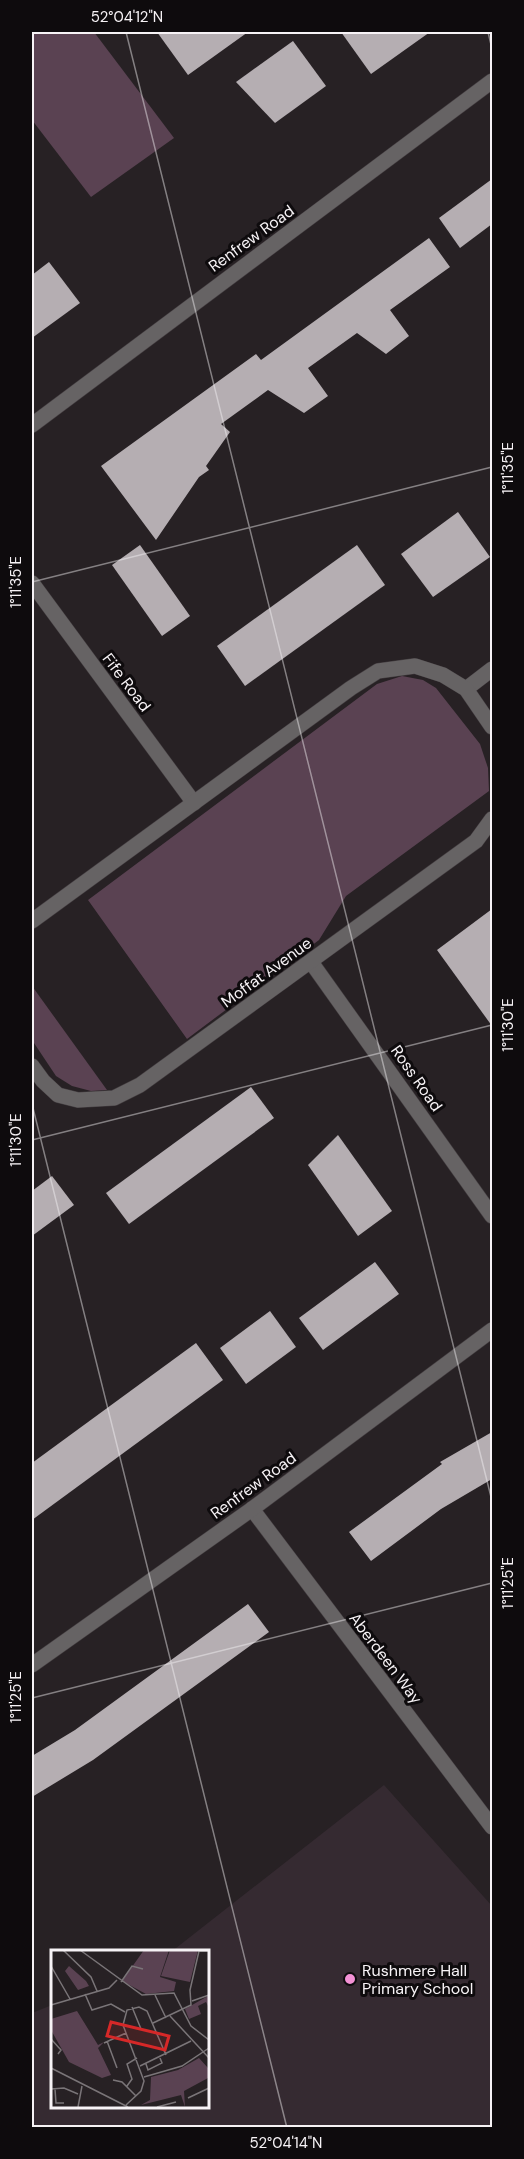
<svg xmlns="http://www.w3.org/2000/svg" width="524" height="2159" font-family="'DM Sans',sans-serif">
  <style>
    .built { fill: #352a31 }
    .green { fill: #5a4252 }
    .building { fill: #b5aeb2 }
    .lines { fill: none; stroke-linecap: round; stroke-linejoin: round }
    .minor-casing { stroke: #443e41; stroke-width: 16 }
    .minor { stroke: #666364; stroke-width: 15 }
    .ticks { fill: none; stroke: #f7f3f6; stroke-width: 1.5; stroke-opacity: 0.45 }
    .poi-dot { fill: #f391d5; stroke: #0e0b0d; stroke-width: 2 }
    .labels { text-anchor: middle; stroke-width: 6; stroke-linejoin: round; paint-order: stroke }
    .street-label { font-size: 16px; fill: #f7f3f6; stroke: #0e0b0d }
    .poi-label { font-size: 16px; fill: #f7f3f6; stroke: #0e0b0d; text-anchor: start }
    .inset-road { fill: none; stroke: #7a7578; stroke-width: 1.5 }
    .view { fill: #d62828; fill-opacity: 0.15; stroke: #d62828; stroke-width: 3 }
    .inset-edge { fill: none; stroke: #f7f3f6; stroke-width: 3 }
    .neatline { fill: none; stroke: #f7f3f6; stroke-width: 2 }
    .ticks-label { font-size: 15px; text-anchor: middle; fill: #f7f3f6 }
  </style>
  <rect width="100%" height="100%" fill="#272124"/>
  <polygon class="built" points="384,1785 492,1906 492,2127 32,2127 32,2013 52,2005 52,2106 207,2106 207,1952 171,1952"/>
  <g class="green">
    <polygon points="32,32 94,32 174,138 91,197 32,120"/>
    <polygon points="402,676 423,680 436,688 480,744 488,768 489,791 346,896 319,940 187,1039 88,900 377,684"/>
    <polygon points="32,986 107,1090 91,1091 72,1086 56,1076 32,1040"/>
  </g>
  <g class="building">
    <polygon points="157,32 248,32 188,75"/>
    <polygon points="341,32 430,32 371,74"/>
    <polygon points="293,41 326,86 275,123 236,82"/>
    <polygon points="492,179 492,224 460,248 439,218"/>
    <polygon points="429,238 450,267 390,310 409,336 386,354 357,333 308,368 328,396 304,413 268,390 221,424 230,432 206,466 209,470 199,477 156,540 101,466 256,354 261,360"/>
    <polygon points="49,262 80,303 32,338 32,275"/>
    <polygon points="458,512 490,557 433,597 401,554"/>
    <polygon points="140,545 190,616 162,636 112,565"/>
    <polygon points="357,545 385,585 245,686 217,646"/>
    <polygon points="492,909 492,1026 437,950"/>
    <polygon points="251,1087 274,1118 129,1224 106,1193"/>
    <polygon points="338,1135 392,1211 358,1236 308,1165"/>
    <polygon points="52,1176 74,1205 32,1236 32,1191"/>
    <polygon points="375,1262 399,1294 323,1350 299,1318"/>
    <polygon points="270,1311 296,1347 246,1384 220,1348"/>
    <polygon points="196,1343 223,1380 32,1520 32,1463"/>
    <polygon points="492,1432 492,1479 441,1509 371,1561 349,1532 442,1464 440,1462"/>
    <polygon points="248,1604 269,1632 93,1760 32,1797 32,1756 75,1730"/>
  </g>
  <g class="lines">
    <defs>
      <g id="minor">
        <polyline points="32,425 492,81"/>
        <polyline points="32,583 194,803"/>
        <polyline points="466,689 492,669"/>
        <polyline points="32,921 351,688 378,671 415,666 443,675 466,689 492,727"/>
        <polyline points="311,962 492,1216"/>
        <polyline points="32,1066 43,1081 58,1095 78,1100 114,1098 140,1085 476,841 492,819"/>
        <polyline points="252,1509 492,1827"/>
        <polyline points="32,1665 252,1509 492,1330"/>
      </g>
    </defs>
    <use href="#minor" class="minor-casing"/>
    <use href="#minor" class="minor"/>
  </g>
  <path class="ticks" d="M 126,32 L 492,1501M 488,32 L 492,49M 32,582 L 492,467M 32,1104 L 287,2128M 32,1140 L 492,1025M 32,1698 L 492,1583"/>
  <circle class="poi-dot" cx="350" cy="1979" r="6"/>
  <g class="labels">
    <g class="street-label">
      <text transform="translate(251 238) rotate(-36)" y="6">Renfrew Road</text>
      <text transform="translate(127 682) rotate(53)" y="6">Fife Road</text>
      <text transform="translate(266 972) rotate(-36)" y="6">Moffat Avenue</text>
      <text transform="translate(417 1078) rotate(55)" y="6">Ross Road</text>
      <text transform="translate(253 1485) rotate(-36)" y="6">Renfrew Road</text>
      <text transform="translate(386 1658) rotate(53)" y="6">Aberdeen Way</text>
    </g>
    <g class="poi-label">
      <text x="362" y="1976">Rushmere Hall<tspan x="362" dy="18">Primary School</tspan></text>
    </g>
  </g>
  <g transform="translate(51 1950)">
    <rect width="158" height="158" fill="#272124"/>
    <path d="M 93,0 L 118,0 L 109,27 L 125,32 L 123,41 L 95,44 L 71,31 ZM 119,0 L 147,0 L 139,32 L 110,26 ZM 18,16 L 35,31 L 38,36 L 27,40 L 14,21 ZM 157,46 L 157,56 L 155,52 L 147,56 L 150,64 L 138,69 L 134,59 ZM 26,61 L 47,95 L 53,92 L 47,98 L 60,125 L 51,128 L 18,112 L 0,80 L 0,69 ZM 148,108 L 157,118 L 157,128 L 133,141 L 134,157 L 130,145 L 90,155 L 99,150 L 100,127 L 127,120 Z" fill="#5a4252"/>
    <path class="inset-road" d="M 12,0 L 40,27 L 46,41M 29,0 L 91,45 L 123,43 L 140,76 L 158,90M 0,16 L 19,49M 70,32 L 81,16 L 92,19M 34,44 L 41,60 L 60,54 L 74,62M 104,45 L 115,68M 141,51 L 158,45M 0,55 L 58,38 L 66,30M 81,57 L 90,79M 119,66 L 158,108M 102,73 L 140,55 L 139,40 L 148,1 L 158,1M 0,89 L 10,100 L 7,104M 56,91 L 66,118M 53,93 L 75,83M 95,114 L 97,120 L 111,113 L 109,108M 89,116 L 140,91M 0,118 L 77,157M 93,127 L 131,116 L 158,98M 62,130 L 71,132 L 85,146M 76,136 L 81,129 L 76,114 L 86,108M 0,139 L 13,138 L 27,144M 4,139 L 5,153 L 13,153M 137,148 L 158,138M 75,155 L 90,141 L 93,131 L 72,75 L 76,60 L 88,57 L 96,61 L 115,105M 27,157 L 31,136M 106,157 L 125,152"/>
    <path class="view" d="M 60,72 L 118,86 L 114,100 L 56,86 Z"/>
    <rect width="158" height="158" class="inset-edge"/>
  </g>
  <rect width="524" height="2159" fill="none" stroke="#0e0b0d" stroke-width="66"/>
  <rect x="33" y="33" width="458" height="2093" class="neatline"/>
  <g class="ticks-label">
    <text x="127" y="22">52°04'12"N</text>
    <text transform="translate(508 468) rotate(-90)" y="5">1°11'35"E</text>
    <text transform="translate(16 582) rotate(-90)" y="5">1°11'35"E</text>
    <text transform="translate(508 1025) rotate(-90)" y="5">1°11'30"E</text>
    <text transform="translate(16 1140) rotate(-90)" y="5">1°11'30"E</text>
    <text transform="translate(508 1583) rotate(-90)" y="5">1°11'25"E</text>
    <text transform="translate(16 1697) rotate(-90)" y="5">1°11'25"E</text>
    <text x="286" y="2148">52°04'14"N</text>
  </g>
</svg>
